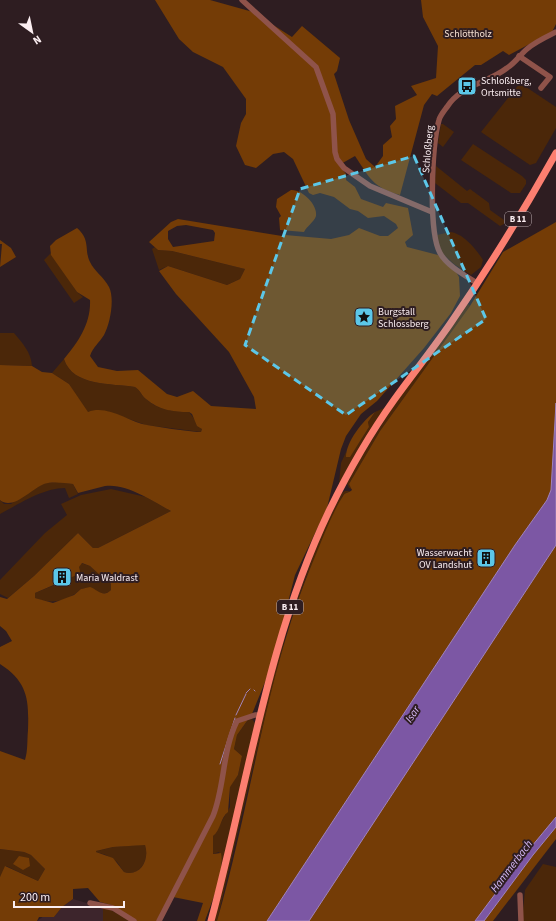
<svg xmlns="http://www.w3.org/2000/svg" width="556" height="921" font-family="'Source Sans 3',sans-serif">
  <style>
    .built { fill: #3d252c }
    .green { fill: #4b2709 }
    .forest { fill: #743c06; fill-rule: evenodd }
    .water { fill: #7c57a4; stroke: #a284bb }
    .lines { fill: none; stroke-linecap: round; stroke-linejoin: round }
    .stream { stroke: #a284bb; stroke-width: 1 }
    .minor { stroke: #8f534a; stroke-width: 5.5 }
    .major { stroke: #fc7f70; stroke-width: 7 }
    .marked { fill: #5cc7e8; fill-opacity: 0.2; stroke: #5cc7e8; stroke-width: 3; stroke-dasharray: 8 5; stroke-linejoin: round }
    .labels { text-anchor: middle; stroke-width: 4; stroke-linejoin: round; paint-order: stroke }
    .shield { fill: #2e1d21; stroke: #beafb3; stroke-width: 1 }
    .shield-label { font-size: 9px; font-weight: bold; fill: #fbeef1 }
    .park-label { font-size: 10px; fill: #f5e0d1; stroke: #2e1d21 }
    .poi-label { font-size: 10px; fill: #fbeef1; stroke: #2e1d21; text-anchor: start }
    .street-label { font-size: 10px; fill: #fbeef1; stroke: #2e1d21 }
    .water-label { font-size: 11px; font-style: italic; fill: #d6baf9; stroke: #2e1d21 }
  </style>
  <rect width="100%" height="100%" fill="#2e1d21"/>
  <polygon class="built" points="73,899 90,904 104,905 103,921 37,921 44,916 54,917 62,907"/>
  <g class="green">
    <polygon points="520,83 556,107 556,128 536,163 530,165 481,132"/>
    <polygon points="441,124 443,124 454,132 443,147 438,143"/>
    <polygon points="473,144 522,176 526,180 526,184 520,193 511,193 461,160"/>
    <polygon points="436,166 467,191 470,189 489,203 490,210 504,220 504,224 500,226 468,203 461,203 435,183"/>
    <path d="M 450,232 C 463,233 476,249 483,260 L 481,267 L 471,275 L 454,264 L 441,252 L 437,235 Z"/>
    <polygon points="155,247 158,250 172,251 245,269 240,279 227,285 168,266 159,270 152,249"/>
    <polygon points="51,253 77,292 83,297 74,303 44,260"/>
    <polygon points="468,304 470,306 380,431 349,484 352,489 349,488 347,483 361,457 396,402"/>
    <path d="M 0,333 L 14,333 C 23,344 31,352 32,366 L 0,365 Z"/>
    <path d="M 64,359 C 73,387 112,383 135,387 C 140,390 140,393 144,397 C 155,409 173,412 189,412 L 202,429 L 201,432 L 146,425 L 106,411 L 86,412 L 69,384 L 52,373 Z"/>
    <path d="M 384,408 L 340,483 L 339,483 L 341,463 L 346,452 L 346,457 C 356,449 362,438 369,427 L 368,422 L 375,412 Z"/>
    <path d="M 59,482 L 73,484 L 78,494 L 69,498 L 65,488 C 43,488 19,504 0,514 L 0,500 L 4,504 L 11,504 L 34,488 L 46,483 Z"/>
    <polygon points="111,489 146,497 171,511 98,548 93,548 78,533 34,576 8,598 0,594 0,580 45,533 67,515 61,504 81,495"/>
    <polygon points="345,491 350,491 343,495 305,580 287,630 258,746 220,908 217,921 214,921 277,654 320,537 342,493"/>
    <path d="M 81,563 L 90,566 L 102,577 L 105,576 L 111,584 L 111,590 C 102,599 94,588 84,588 C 80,589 77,593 73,595 C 60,603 48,603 35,598 L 35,593 L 69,579 Z"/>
    <polygon points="252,719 255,723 224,860 222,863 219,852 213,854 213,836 230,807 230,786 238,775 242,756 234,749 237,735 248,720"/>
    <path d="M 140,845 L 145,845 C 150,860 140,877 124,872 L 117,862 L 106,855 L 96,852 L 96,851 L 113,847 Z"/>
    <polygon points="0,849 24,852 31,855 45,869 38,881 6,866 0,877"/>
    <polygon points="543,864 556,867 556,921 522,921 525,890"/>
    <polygon points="103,908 107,908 131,921 103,921"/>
  </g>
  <g class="forest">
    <path d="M 155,0 L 210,0 L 253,12 L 292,37 L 302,26 L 340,58 L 337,71 L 334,74 L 349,120 L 366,159 L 375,167 L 383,156 L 383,145 L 392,137 L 390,126 L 396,119 L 395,106 L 417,95 L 411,86 L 436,78 L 438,46 L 423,17 L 421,0 L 556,0 L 556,24 L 552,32 L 509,55 L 503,51 L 481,65 L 475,65 L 437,96 L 432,94 L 424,105 L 400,195 C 372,187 370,178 355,156 L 339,165 L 346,174 L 346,180 L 355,187 L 361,199 L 383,207 L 386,203 L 408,208 L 413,235 L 405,242 L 407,247 L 438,255 L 455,270 L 459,277 L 460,296 L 451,313 L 424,348 L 377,401 L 361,414 L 346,436 L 341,449 L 327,508 L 295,575 L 275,653 L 265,682 L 252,714 L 237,735 L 234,749 L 242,756 L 238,775 L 230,787 L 228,812 C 220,818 221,830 213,836 L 213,854 L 221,853 C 225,871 211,904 205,921 L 197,921 L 203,903 L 173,897 L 161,921 L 137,921 L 112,905 L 100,902 L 88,888 L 73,889 L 73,899 L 62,907 L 54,917 L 39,917 L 37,921 L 0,921 L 0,877 L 5,866 L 38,881 L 45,869 L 31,855 L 24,852 L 0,849 L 0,751 L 25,760 C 28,750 27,741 28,730 C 29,700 28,682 0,664 L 0,647 L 12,641 L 6,631 L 0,626 L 0,597 L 7,599 L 34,576 L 78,533 L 93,548 L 98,548 L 171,511 C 152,501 127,483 105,486 C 96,488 87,491 78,493 L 73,484 C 64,483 53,481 44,484 C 31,489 13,511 0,500 L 0,365 L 32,366 L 42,372 L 52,373 L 69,384 L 88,412 C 107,404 129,422 147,425 C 164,428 180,430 197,432 L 201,432 L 202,429 L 197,426 L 192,414 L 189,412 C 173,412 159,410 146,399 C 141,395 141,391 135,387 C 112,383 73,387 64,359 C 79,341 91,323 90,300 L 77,292 L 51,255 L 50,246 L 56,240 L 77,228 C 91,240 84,250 90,262 C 94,271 104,277 109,287 C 115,299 110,324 104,335 C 99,343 93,347 90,356 L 98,367 L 117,371 L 138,370 L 167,394 L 177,397 L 193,391 L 211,406 L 256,409 L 254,397 L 229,352 L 176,294 L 159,271 L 168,266 L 227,285 L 240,279 L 245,269 L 172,251 L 158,250 L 149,242 L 171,222 L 178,219 L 282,236 L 285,235 L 331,239 L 349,235 L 359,228 L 380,236 L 388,236 L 398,228 L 396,224 L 384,216 L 368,218 L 358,211 L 350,209 L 334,197 L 320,193 L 313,195 L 309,193 L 293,159 L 284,152 L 273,154 L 256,168 L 245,165 L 236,146 L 241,123 L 246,114 L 246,99 L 223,67 L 193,52 L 179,39 ZM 186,225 L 213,230 L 215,233 L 214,241 L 173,247 L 168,239 L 168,231 L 177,226 ZM 82,563 L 90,566 L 102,577 L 105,576 L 111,584 L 111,590 C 103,598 98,590 90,587 L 81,589 L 74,595 L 53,603 L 35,598 L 35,593 L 79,574 L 80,571 L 79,567 ZM 145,845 C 150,860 140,877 124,872 L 113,858 L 96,852 L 96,851 L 113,847 Z"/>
    <path d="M 291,190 C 302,189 318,205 316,216 C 314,222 307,226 304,232 L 280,230 L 279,218 L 281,216 L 276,207 L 277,199 Z"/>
    <path d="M 556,222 L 556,403 L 551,490 L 547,500 L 515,545 L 267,921 L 217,921 C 252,801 265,675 314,559 C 323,538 331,515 343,496 C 345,492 349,493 352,490 L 349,484 L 380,431 L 470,306 L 503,252 Z"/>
    <polygon points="0,240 11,248 16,257 0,267 2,244 0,244"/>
    <path d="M 375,412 L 368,422 L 369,427 L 350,457 L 346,457 C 346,442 363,420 375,412 Z"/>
    <polygon points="556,545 556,817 522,858 475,921 309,921"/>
    <polygon points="556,827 556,839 493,921 484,921 533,855"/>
    <polygon points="19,856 29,858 30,866 23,870 13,864"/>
  </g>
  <g class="water">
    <polygon points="556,403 556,545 309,921 267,921 515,545 547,500 551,490"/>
    <polygon points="556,817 556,827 533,855 484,921 475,921 522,858"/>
  </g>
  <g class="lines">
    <g class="stream">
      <polyline points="254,690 255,691"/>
      <polyline points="246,693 250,689"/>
      <polyline points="236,715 246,694"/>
      <polyline points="220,764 235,718"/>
    </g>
    <g class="minor">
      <polyline points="242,0 316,67 333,114 335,152 337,159 344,168 370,186 432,212"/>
      <polyline points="519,56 550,77 541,88"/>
      <path d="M 477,283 C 466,276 447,266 440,253 C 428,231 432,145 439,120 C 440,116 444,111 447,107 C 461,85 488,83 507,68 C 515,63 520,55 527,49 C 535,42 546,37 556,32"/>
      <polyline points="520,895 521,921"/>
      <polyline points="90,903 113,908 134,921"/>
      <path d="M 159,921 L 213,816 C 225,786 222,751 237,721 L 255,715 L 260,715"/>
    </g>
    <path class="major" d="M 211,921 C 248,784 267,640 329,511 C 348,472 369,435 394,400 C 412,375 432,350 450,324 C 488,269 523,212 556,153"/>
  </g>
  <path class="marked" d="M 414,156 L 486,319 L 346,415 L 245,345 L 300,189 Z"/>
  <defs>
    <symbol id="bus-square" viewBox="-11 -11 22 22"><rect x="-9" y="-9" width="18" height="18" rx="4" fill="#5cc7e8" stroke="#2e1d21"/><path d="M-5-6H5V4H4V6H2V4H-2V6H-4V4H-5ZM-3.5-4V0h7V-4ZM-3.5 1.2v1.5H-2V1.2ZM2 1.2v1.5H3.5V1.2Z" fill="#111"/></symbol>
    <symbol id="sight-square" viewBox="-11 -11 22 22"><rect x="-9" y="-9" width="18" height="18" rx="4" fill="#5cc7e8" stroke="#2e1d21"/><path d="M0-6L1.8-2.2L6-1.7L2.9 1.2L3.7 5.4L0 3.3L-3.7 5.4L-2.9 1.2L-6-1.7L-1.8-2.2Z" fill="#111"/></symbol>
    <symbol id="building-square" viewBox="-11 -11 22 22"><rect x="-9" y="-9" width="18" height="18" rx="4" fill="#5cc7e8" stroke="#2e1d21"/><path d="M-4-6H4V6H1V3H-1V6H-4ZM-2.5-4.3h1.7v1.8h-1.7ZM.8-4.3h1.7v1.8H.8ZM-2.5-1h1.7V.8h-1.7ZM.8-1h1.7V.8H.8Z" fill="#111"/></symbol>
  </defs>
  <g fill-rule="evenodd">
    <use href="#bus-square" x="456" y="75" width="22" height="22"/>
    <use href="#sight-square" x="353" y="306" width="22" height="22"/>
    <use href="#building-square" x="475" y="547" width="22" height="22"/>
    <use href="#building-square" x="51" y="566" width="22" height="22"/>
  </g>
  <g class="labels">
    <g class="shield">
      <rect x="505" y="212" width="26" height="14" rx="3"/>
      <rect x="277" y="600" width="26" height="14" rx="3"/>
    </g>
    <g class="shield-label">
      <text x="518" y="222">B 11</text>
      <text x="290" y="610">B 11</text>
    </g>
    <g class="park-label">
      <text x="468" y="37">Schlöttholz</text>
    </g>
    <g class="poi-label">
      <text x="481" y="84">Schloßberg,<tspan x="481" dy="12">Ortsmitte</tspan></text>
      <text x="378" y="315">Burgstall<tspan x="378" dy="12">Schlossberg</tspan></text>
      <text x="472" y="556" text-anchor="end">Wasserwacht<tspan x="472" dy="12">OV Landshut</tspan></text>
      <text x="76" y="581">Maria Waldrast</text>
    </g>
    <g class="street-label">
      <text transform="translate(427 149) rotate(-85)" y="4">Schloßberg</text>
    </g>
    <g class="water-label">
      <text transform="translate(412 714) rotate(-57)" y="4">Isar</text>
      <text transform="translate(511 866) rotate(-53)" y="4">Hammerbach</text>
    </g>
  </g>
  <g transform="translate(32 32) rotate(147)" stroke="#2e1d21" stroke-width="3" paint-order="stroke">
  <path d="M0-3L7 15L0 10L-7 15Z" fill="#fbeef1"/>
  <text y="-6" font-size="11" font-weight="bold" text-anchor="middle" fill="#fbeef1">N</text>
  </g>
  <path d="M14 901v6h110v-6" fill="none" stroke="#fbeef1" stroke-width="2"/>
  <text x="20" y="901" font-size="12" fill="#fbeef1" stroke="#2e1d21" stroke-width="3" paint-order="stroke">200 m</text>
</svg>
